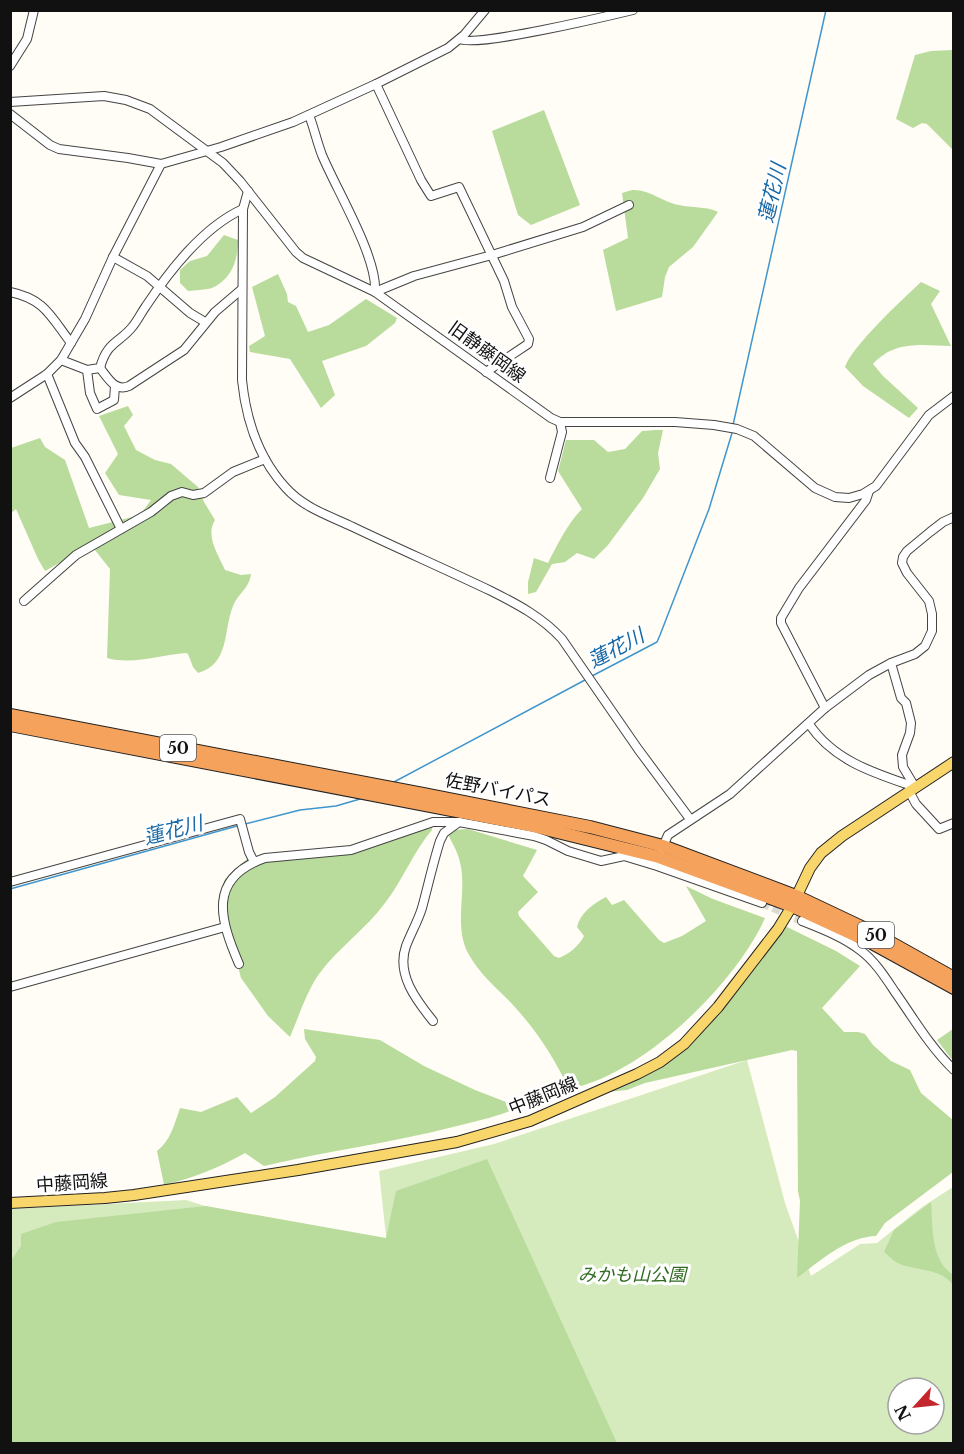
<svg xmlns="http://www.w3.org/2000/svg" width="964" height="1454" font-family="'Libre Baskerville','Noto Sans JP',serif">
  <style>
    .green { fill: #d5ebbd; fill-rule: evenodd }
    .forest { fill: #b9dc9c }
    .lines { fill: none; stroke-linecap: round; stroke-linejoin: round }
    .stream { stroke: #3f96cf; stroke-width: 1.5 }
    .minor-tunnel { stroke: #dbdad3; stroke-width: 8; stroke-dasharray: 8 4; stroke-linecap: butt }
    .minor-casing { stroke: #444; stroke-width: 10 }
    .major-casing { stroke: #222; stroke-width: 12 }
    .highway-casing { stroke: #222; stroke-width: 14 }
    .minor { stroke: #fff; stroke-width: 8 }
    .major { stroke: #f9d66b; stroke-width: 10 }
    .highway { stroke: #f5a25d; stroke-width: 12 }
    .labels { text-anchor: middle; stroke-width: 6; stroke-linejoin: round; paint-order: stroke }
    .shield { fill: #fff; stroke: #585858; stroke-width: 1.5 }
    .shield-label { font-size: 16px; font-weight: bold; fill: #111 }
    .street-label { font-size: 18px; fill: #111; stroke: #fff }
    .park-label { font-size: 18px; font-style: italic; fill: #2f6b1f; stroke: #fff }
    .water-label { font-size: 20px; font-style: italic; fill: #1768a6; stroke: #fff }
  </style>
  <rect width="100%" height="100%" fill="#fffdf5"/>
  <path class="green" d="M 747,1060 L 785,1203 L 811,1276 L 860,1244 L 877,1243 L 922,1207 L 953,1187 L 953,1443 L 11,1444 L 11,1209 L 186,1200 L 389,1264 L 379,1171 L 494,1144 ZM 898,1388 L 934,1388 L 934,1424 L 898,1424 Z"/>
  <g class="forest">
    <polygon points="953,50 954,50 953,150 927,124 922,123 913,128 896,119 915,55 931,51"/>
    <polygon points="544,110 580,205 531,225 518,215 492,131"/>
    <path d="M 632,190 C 650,189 662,202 679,205 C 692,208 706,206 718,212 L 693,247 L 669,267 L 665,277 L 662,297 L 616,311 L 603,250 L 628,238 L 622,193 Z"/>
    <path d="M 224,235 L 238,240 C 238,260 232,279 212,288 C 205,290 195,290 188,291 L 180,283 L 180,270 L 190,261 L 207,256 Z"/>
    <polygon points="278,274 287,294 288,302 296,306 308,332 329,325 366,299 397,318 395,323 366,346 322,361 335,395 321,408 290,359 250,352 249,346 265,336 252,287"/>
    <path d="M 921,282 L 940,291 L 931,304 L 951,346 C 923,345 894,340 873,364 L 883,376 L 918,408 L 909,418 L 863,386 L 845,367 C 852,346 903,299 921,282 Z"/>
    <path d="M 128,406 L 133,415 L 124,426 L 136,450 L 155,460 L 171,464 L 198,487 L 204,502 L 215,520 C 205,536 218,554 225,570 L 241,575 L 251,574 C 249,589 239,592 233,606 C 223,631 230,664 198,673 L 193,667 L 188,654 L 186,653 C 160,655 133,665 107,658 L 110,569 L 91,545 L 45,571 L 38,559 L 16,509 L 11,513 L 11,448 L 40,438 L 45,447 L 65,460 L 89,528 L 140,515 L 151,500 L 119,495 L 105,473 L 118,454 L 99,416 Z"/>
    <path d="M 656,430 L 663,430 L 658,453 L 660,469 L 643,498 L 608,545 L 594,559 L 577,553 L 565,562 L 552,564 L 536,592 L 528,594 L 528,582 L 534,558 L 548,563 C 557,545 568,523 582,509 L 558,471 L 566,440 L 594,440 L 608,452 L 625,449 L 642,431 Z"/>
    <path d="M 430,827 L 432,827 L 432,830 C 413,852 403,880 385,903 C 366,929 338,948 319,974 C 306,993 299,1016 290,1037 L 268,1016 L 241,978 L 222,906 L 221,893 L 225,879 L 248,858 L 253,856 L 343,848 Z"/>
    <path d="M 468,829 L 537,850 L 523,876 L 538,892 L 518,912 L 519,916 L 554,956 L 559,958 C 569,954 579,946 584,936 L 577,927 C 580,913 594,903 606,897 L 612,905 L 624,900 L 659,940 L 664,943 L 682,936 L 706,921 L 686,886 L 713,899 L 765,918 C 735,985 642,1075 569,1089 C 554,1057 536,1030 513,1005 C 497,988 479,974 468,953 C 454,926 466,895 461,867 C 459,854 453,844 447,833 L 452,830 Z"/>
    <path d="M 783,925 L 836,951 L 860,966 L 822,1008 L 844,1032 L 858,1032 L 865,1034 L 873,1045 L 891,1061 L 910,1070 L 921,1093 L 953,1120 L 953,1172 L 885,1223 L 876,1236 C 846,1237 820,1261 797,1278 L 800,1201 L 798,1191 L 797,1051 L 792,1050 L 645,1083 L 627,1090 L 607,1092 C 611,1090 616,1090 620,1088 C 634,1083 647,1073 659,1064 C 713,1028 749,979 783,925 Z"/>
    <path d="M 304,1029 L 380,1040 L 424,1066 L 475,1090 L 519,1107 C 498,1117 475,1121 453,1127 C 390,1143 327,1151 264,1166 L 245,1153 C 216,1169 196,1177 164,1185 L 157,1151 C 171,1140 174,1125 180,1108 L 201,1112 L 237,1097 L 251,1113 L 275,1097 L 315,1061 L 316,1057 L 305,1039 Z"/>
    <polygon points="953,1029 954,1029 953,1061 937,1040"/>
    <polygon points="487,1159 617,1443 11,1443 10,1262 21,1246 21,1234 56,1222 206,1206 386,1238 396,1191"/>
    <path d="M 931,1202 C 933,1227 930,1259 953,1275 L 953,1285 C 941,1268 917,1271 900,1264 C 894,1262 889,1256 884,1252 L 894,1230 Z"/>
  </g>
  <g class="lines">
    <g class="stream">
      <polyline points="733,425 826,10"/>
      <polyline points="592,676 657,642 660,635 709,509 732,433"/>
      <polyline points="394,782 585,680"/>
      <polyline points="245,824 300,810 336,806 360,799"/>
      <polyline points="10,889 237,826"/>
    </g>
    <polyline class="minor-tunnel" points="762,903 802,921"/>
    <defs>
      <g id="minor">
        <path d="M 460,39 C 473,48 608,16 633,10"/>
        <polyline points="10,66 27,39 34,10"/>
        <polyline points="376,84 421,180 431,196 459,187 504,281 512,307 529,339 528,344 486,372"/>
        <polyline points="10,102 104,96 126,100 150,109 223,163 240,181 296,252 303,258 375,292 551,418 560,422 675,422 714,425 737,429 754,436 815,488 835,497 849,498 863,494 876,486 929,415 954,396"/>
        <polyline points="10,114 50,145 59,149 128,158 161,164"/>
        <path d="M 309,115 C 314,128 317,142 322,155 C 336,189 378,258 375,292 L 414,276 L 492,255 L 583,227 L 629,205"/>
        <path d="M 248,191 L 243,209 L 242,380 C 246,419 259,459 286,488 C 304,508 330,516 353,527 C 399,549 445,569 491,591 C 517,604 542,617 562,639 L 638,749 L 690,819"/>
        <polyline points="113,257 147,276 190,313 205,322"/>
        <path d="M 10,292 C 45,299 51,317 71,343"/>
        <polyline points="61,360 87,370 90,393 97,409 114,400 115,386"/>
        <path d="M 100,368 C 108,378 115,392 129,386 L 184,350 L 215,312 L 242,289"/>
        <path d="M 87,370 L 100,368 C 107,341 120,343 133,326 C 138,320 141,313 146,306 C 170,270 203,227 243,209"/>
        <polyline points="47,374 75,443 85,457 121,529"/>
        <polyline points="10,398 47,374 61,360 85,319 113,257 161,164 221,147 293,122 376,84 448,48 464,35 485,10"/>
        <polyline points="550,478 562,432 560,422"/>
        <polyline points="24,601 76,555 151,512 171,496 182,492 193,495 204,493 233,472 265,459"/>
        <polyline points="891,663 901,698 906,703 911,723 910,733 902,755 903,767 915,787"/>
        <polyline points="825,708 781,623 781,618 799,588 866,500 869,491"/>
        <path d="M 809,724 C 834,761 874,773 915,787"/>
        <polyline points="909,791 916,804 939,829 954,823"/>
        <polyline points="661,851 668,835 730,794 825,708 869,675 891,663 915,654 925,646 932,631 932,614 929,601 907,573 902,563 903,557 907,551 930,532 943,522 954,517"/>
        <polyline points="10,882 240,819 249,852 254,862"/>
        <path d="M 802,921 C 822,929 843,937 860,950 C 875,961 885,977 895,992 C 914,1019 930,1047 954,1070"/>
        <path d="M 239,964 C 220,920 207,878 265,858 L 351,850 L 433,822 L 459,822 L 534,836 L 546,840 L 568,851 L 601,861 L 624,856 L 657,866 L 762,903"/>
        <polyline points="10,987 225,927"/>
        <path d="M 433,1021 C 416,1000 396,974 406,946 C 411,933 418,921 422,908 C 428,886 433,863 440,841 L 444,833 L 459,822"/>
      </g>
      <polyline id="major" points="10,1203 105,1198 134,1195 298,1170 457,1142 530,1121 637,1074 660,1062 684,1044 718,1007 778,929 792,906 810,868 821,853 842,836 954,762"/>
      <g id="highway">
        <polyline points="10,715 423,794 590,827 663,846 796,896 870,931 954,978"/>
        <polyline points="10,725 529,825 659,857 792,906 872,943 954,988"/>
      </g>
    </defs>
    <use href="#minor" class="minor-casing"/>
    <use href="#major" class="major-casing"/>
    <use href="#highway" class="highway-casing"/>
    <use href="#minor" class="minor"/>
    <use href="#major" class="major"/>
    <use href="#highway" class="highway"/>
  </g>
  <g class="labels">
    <g class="shield">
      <rect x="160" y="735" width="36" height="26" rx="4.5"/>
      <rect x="858" y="922" width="36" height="26" rx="4.5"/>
    </g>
    <g class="shield-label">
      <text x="178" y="754">50</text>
      <text x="876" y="941">50</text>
    </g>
    <g class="street-label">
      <text transform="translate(487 352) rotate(36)" y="6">旧静藤岡線</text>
      <text transform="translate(498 790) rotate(11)" y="6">佐野バイパス</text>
      <text transform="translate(543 1096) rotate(-22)" y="6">中藤岡線</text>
      <text transform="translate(72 1183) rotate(-4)" y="6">中藤岡線</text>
    </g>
    <g class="park-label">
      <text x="632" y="1281">みかも山公園</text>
    </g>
    <g class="water-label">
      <text transform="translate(772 193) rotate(-77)" y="7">蓮花川</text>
      <text transform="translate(616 648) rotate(-28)" y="7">蓮花川</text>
      <text transform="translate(173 830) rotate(-15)" y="7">蓮花川</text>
    </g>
  </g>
  <rect width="964" height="1454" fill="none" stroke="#111111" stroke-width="24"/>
  <g transform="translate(916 1406) rotate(243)"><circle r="28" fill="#ffffff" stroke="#a0a0a0" stroke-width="1.5"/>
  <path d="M0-4.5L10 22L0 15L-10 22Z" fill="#c4262e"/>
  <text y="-9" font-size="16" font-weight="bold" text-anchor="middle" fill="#111111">N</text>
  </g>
</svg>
